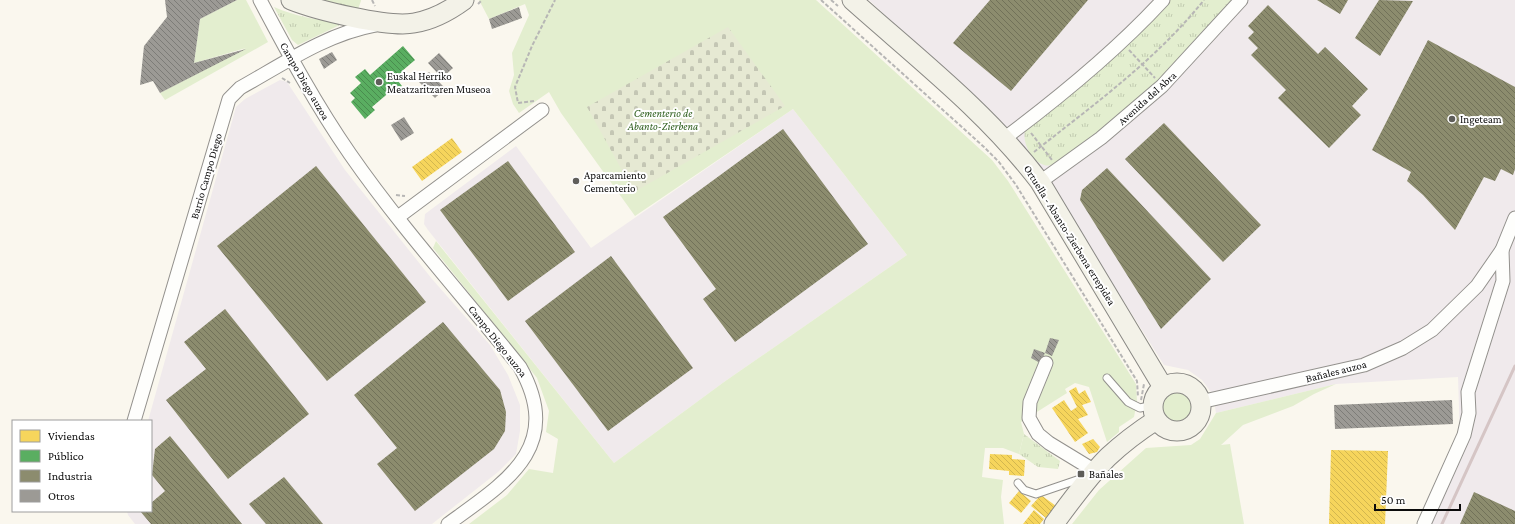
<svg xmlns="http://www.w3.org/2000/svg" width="1515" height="524" font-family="'Crimson Pro',serif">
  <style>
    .industrial { fill: #f0eaec }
    .grass { fill: #e3eecf }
    .cemetery { fill: url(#cemetery-stones) }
    .park { fill: url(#park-tufts) }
    .homes { fill: url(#homes-back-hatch) }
    .public { fill: url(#public-back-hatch) }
    .industry { fill: url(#industry-back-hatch) }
    .building { fill: url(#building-back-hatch) }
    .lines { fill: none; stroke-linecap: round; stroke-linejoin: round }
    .lane-casing { stroke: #93918d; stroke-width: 9 }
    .street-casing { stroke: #93918d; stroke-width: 15 }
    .secondary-casing { stroke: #898884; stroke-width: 21 }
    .path { stroke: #b7b6b5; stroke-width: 2; stroke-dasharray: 4 2; stroke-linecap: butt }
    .lane { stroke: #fefefc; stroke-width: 7 }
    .street { stroke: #fefefc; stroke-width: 13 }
    .secondary { stroke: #f3f2e8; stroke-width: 19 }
    .rail { stroke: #d5c5c5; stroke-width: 3 }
    .poi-dot { fill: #5f5e5a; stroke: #fff; stroke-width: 1.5 }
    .labels { text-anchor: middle; stroke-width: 4; stroke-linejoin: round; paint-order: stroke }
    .poi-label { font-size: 11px; fill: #0b0b0b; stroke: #fff; text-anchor: start }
    .street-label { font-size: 11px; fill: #0b0b0b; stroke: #fff }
    .park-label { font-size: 11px; font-style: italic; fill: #2f5f1f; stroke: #fff }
  </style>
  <defs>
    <pattern id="cemetery-stones" width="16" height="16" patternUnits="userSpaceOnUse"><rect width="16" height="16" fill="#e6e9d3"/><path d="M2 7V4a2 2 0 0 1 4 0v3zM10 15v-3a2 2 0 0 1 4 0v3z" fill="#c4c6b4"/></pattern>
    <pattern id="park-tufts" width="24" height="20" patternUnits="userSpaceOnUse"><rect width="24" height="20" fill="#e3eecf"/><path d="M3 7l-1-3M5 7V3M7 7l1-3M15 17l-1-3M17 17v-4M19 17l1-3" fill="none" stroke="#c1cbb0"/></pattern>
    <pattern id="homes-back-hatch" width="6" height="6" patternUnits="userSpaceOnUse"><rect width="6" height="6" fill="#f6d55c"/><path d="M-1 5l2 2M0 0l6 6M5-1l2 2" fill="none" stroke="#d2b64f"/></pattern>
    <pattern id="public-back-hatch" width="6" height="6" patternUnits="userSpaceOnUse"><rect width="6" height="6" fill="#5aae61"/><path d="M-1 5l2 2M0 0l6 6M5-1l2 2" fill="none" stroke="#498c4e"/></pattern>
    <pattern id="industry-back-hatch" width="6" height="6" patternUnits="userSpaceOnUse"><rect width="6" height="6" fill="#8c8c6e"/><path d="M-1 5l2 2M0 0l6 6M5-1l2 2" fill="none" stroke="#717159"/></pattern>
    <pattern id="building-back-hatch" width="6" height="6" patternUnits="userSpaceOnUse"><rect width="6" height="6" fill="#9c9a95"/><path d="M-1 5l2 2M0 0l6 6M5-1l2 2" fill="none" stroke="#7d7c78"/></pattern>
  </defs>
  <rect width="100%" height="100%" fill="#faf7ee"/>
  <g class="industrial">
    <polygon points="869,0 1515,0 1515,524 1418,524 1460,439 1458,377 1336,384 1216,413 1213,395 1202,380 1188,370 1164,365 1053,189 991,115"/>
    <polygon points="280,80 287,82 345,170 432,279 490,345 508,375 520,405 520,431 516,454 498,472 432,524 135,524 128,515 127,511 151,511 151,421 148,421 236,107 245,99"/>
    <polygon points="793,109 907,255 724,382 614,463 428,230 424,224 425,214 516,146 591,248"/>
  </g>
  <g class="grass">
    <polygon points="237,0 246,0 268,42 165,100 160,93 246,48 194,63 200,19"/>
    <polygon points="479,0 816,0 992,160 1008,181 1136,384 1137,401 1134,417 1119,427 1119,432 1107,442 1089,387 1075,383 1065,389 1067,393 1021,422 1024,434 1019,454 1003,448 985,448 982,477 1003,480 1001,497 1004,524 469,524 507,495 529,469 553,473 558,439 546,432 549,411 537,378 433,248 436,241 614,463 724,382 907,255 793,109 635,216 561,113 549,92 519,113 513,104 509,91 514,75 512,53 529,15 525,4 489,19"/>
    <polygon points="1336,384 1314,394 1293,406 1243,425 1221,445 1230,444 1244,524 1072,524 1099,490 1146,448 1191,445 1200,439 1216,413"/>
    <circle cx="1176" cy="409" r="17"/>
  </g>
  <polygon class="cemetery" points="728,27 785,106 634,192 587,107"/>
  <g class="park">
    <polygon points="318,0 361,0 361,1 358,9"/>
    <path d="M 1168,0 L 1236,0 L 1148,93 L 1063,161 C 1057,163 1051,167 1044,165 C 1032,161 1022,143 1025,131 Z"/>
    <path d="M 274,7 C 297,17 319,20 344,23 L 298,45 L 292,40 Z"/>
    <polygon points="1024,434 1060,461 1058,469 1038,467 1019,454"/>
  </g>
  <g class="homes">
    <polygon points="452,138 462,152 422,181 412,167"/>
    <polygon points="1076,387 1079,394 1085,390 1091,402 1082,405 1088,415 1078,419 1088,433 1075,442 1052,408 1064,400 1071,411 1077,407 1069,391"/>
    <polygon points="1093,439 1100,447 1097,452 1089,454 1082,444"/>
    <polygon points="1331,450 1388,451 1385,524 1329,524"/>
    <polygon points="990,454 1012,455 1012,459 1025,460 1024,476 1009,475 1009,471 989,469"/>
    <polygon points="1019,491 1031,501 1021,513 1009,503"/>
    <polygon points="1041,495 1056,506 1046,518 1031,506"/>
    <polygon points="1034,510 1044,519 1040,524 1023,524"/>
  </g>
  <polygon class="public" points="403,46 415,60 402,71 405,75 398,81 402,86 394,92 392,90 372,107 375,110 365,119 351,102 355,98 350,93 361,83 355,77 365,69 370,75"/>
  <g class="industry">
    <polygon points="990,0 1088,0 1011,91 953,43"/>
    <polygon points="1317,0 1348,0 1340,14"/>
    <polygon points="1379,0 1413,1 1380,56 1355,38"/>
    <polygon points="1268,5 1318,54 1325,47 1368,89 1352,106 1361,115 1329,148 1278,98 1286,90 1251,55 1258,48 1248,38 1254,32 1248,26"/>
    <polygon points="1428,40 1515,87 1515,169 1513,175 1501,169 1495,181 1484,177 1455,230 1423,195 1407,181 1411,172 1372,150"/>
    <polygon points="1164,123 1261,225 1223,262 1125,159"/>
    <polygon points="783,129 868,244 735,342 703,299 716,289 663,217"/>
    <polygon points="508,161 575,252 508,301 440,210"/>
    <polygon points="316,166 426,302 327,381 217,246"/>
    <polygon points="1107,168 1211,279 1161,329 1080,200 1082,190"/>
    <polygon points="611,256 693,368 608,431 525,321"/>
    <polygon points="225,309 309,414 228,479 166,400 206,369 184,342"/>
    <polygon points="443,322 500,390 506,412 505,431 494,449 415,511 377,464 397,448 354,395"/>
    <polygon points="170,436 242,524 151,524 140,511 151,511 151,503 165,491 152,475 155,449"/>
    <polygon points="284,477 323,524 266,524 249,504"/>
    <polygon points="1474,492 1515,511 1515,524 1460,524"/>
  </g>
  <g class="building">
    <polygon points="165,0 237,0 200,19 194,63 246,49 160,93 153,81 140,85 144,46 167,17"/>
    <polygon points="519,7 522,18 492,29 489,19"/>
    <polygon points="332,52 337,60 324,69 319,59"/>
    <polygon points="439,53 453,68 442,78 428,63"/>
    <polygon points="429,72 445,88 435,98 419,82"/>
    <polygon points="404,117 414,133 401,141 391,125"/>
    <polygon points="1050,338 1059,340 1052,356 1045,353 1040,363 1031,358 1034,349 1045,353"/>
    <polygon points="1452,400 1453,424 1335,429 1334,405"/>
  </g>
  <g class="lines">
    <defs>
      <g id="lane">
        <polyline points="1107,378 1128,402 1140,408 1153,405"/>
        <polyline points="1018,483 1024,490 1036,494 1077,480 1082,484"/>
      </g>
      <g id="street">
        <path d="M 260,0 C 288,53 316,105 350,154 C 402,229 464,297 520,367 C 565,447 506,482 448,524"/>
        <path d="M 1005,138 C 1061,96 1116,51 1163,0"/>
        <polyline points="1040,182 1101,138 1162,86 1241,0"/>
        <polyline points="398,217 542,110"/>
        <polyline points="1046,363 1030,402 1029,418 1038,434 1049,443 1095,471"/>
        <polyline points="1200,402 1364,365 1403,348 1432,330 1477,286 1502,250 1515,218"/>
        <path d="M 134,421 L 229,99 L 240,88 C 283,64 326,34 375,25"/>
        <polyline points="1424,524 1464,435 1469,413 1468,392 1503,281 1502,250"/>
      </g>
      <g id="secondary">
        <path d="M 291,0 C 316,10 388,28 414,23 C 432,20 449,11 464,0"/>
        <path d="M 852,0 C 917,58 987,112 1040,182 L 1163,387"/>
        <circle cx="1177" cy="407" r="24"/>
        <path d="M 1054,524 C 1071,501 1088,477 1108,457 C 1123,443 1139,431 1156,420"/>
      </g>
    </defs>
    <use href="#lane" class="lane-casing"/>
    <use href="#street" class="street-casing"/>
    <use href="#secondary" class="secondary-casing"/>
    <g class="path">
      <polyline points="372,0 375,6"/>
      <polyline points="821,0 984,147 999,162 1016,185 1137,381 1138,397"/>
      <polyline points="831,0 838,6"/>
      <polyline points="478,4 482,0"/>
      <polyline points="1129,50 1155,78"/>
      <polyline points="282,78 290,83"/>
      <polyline points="534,101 518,103 515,87 532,46 555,0"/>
      <polyline points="1031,133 1052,160"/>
      <path d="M 1034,152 C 1093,105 1156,60 1204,0"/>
      <polyline points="396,195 405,196"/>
      <polyline points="1141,400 1144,384"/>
    </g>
    <use href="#lane" class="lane"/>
    <use href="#street" class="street"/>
    <use href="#secondary" class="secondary"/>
    <polyline class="rail" points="1442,524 1515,366"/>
  </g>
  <g class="poi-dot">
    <circle cx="379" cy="82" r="4"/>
    <circle cx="1452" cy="119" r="4"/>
    <circle cx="576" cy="181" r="4"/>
    <rect x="1077" y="470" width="8" height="8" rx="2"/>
  </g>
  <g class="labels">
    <g class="poi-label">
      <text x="387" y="80">Euskal Herriko<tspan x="387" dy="13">Meatzaritzaren Museoa</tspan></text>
      <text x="1460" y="123">Ingeteam</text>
      <text x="584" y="179">Aparcamiento<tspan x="584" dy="13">Cementerio</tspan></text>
      <text x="1089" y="478">Bañales</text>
    </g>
    <g class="street-label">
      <text transform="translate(305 81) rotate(60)" y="4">Campo Diego auzoa</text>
      <text transform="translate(1147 98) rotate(-42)" y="4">Avenida del Abra</text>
      <text transform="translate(206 176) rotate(-74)" y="4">Barrio Campo Diego</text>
      <text transform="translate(1070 235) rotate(58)" y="4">Ortuella - Abanto-Zierbena errepidea</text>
      <text transform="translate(498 341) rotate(52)" y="4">Campo Diego auzoa</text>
      <text transform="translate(1336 371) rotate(-14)" y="4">Bañales auzoa</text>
    </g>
    <g class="park-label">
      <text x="663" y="117">Cementerio de<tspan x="663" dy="13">Abanto-Zierbena</tspan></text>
    </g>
  </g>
  <rect x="12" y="420" width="140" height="92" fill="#ffffff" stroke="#9d9d9d"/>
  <rect x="20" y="430" width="20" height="12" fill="#f6d55c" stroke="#9d9d9d"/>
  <text x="48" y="440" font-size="12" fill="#0b0b0b">Viviendas</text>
  <rect x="20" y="450" width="20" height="12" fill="#5aae61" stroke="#9d9d9d"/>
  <text x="48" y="460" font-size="12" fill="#0b0b0b">Público</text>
  <rect x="20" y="470" width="20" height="12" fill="#8c8c6e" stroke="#9d9d9d"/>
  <text x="48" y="480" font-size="12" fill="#0b0b0b">Industria</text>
  <rect x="20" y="490" width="20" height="12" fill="#9c9a95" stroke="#9d9d9d"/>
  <text x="48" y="500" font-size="12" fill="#0b0b0b">Otros</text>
  <path d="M1375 504v6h85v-6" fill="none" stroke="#0b0b0b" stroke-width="2"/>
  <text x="1381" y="504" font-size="12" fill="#0b0b0b" stroke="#ffffff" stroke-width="3" paint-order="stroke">50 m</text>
</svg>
